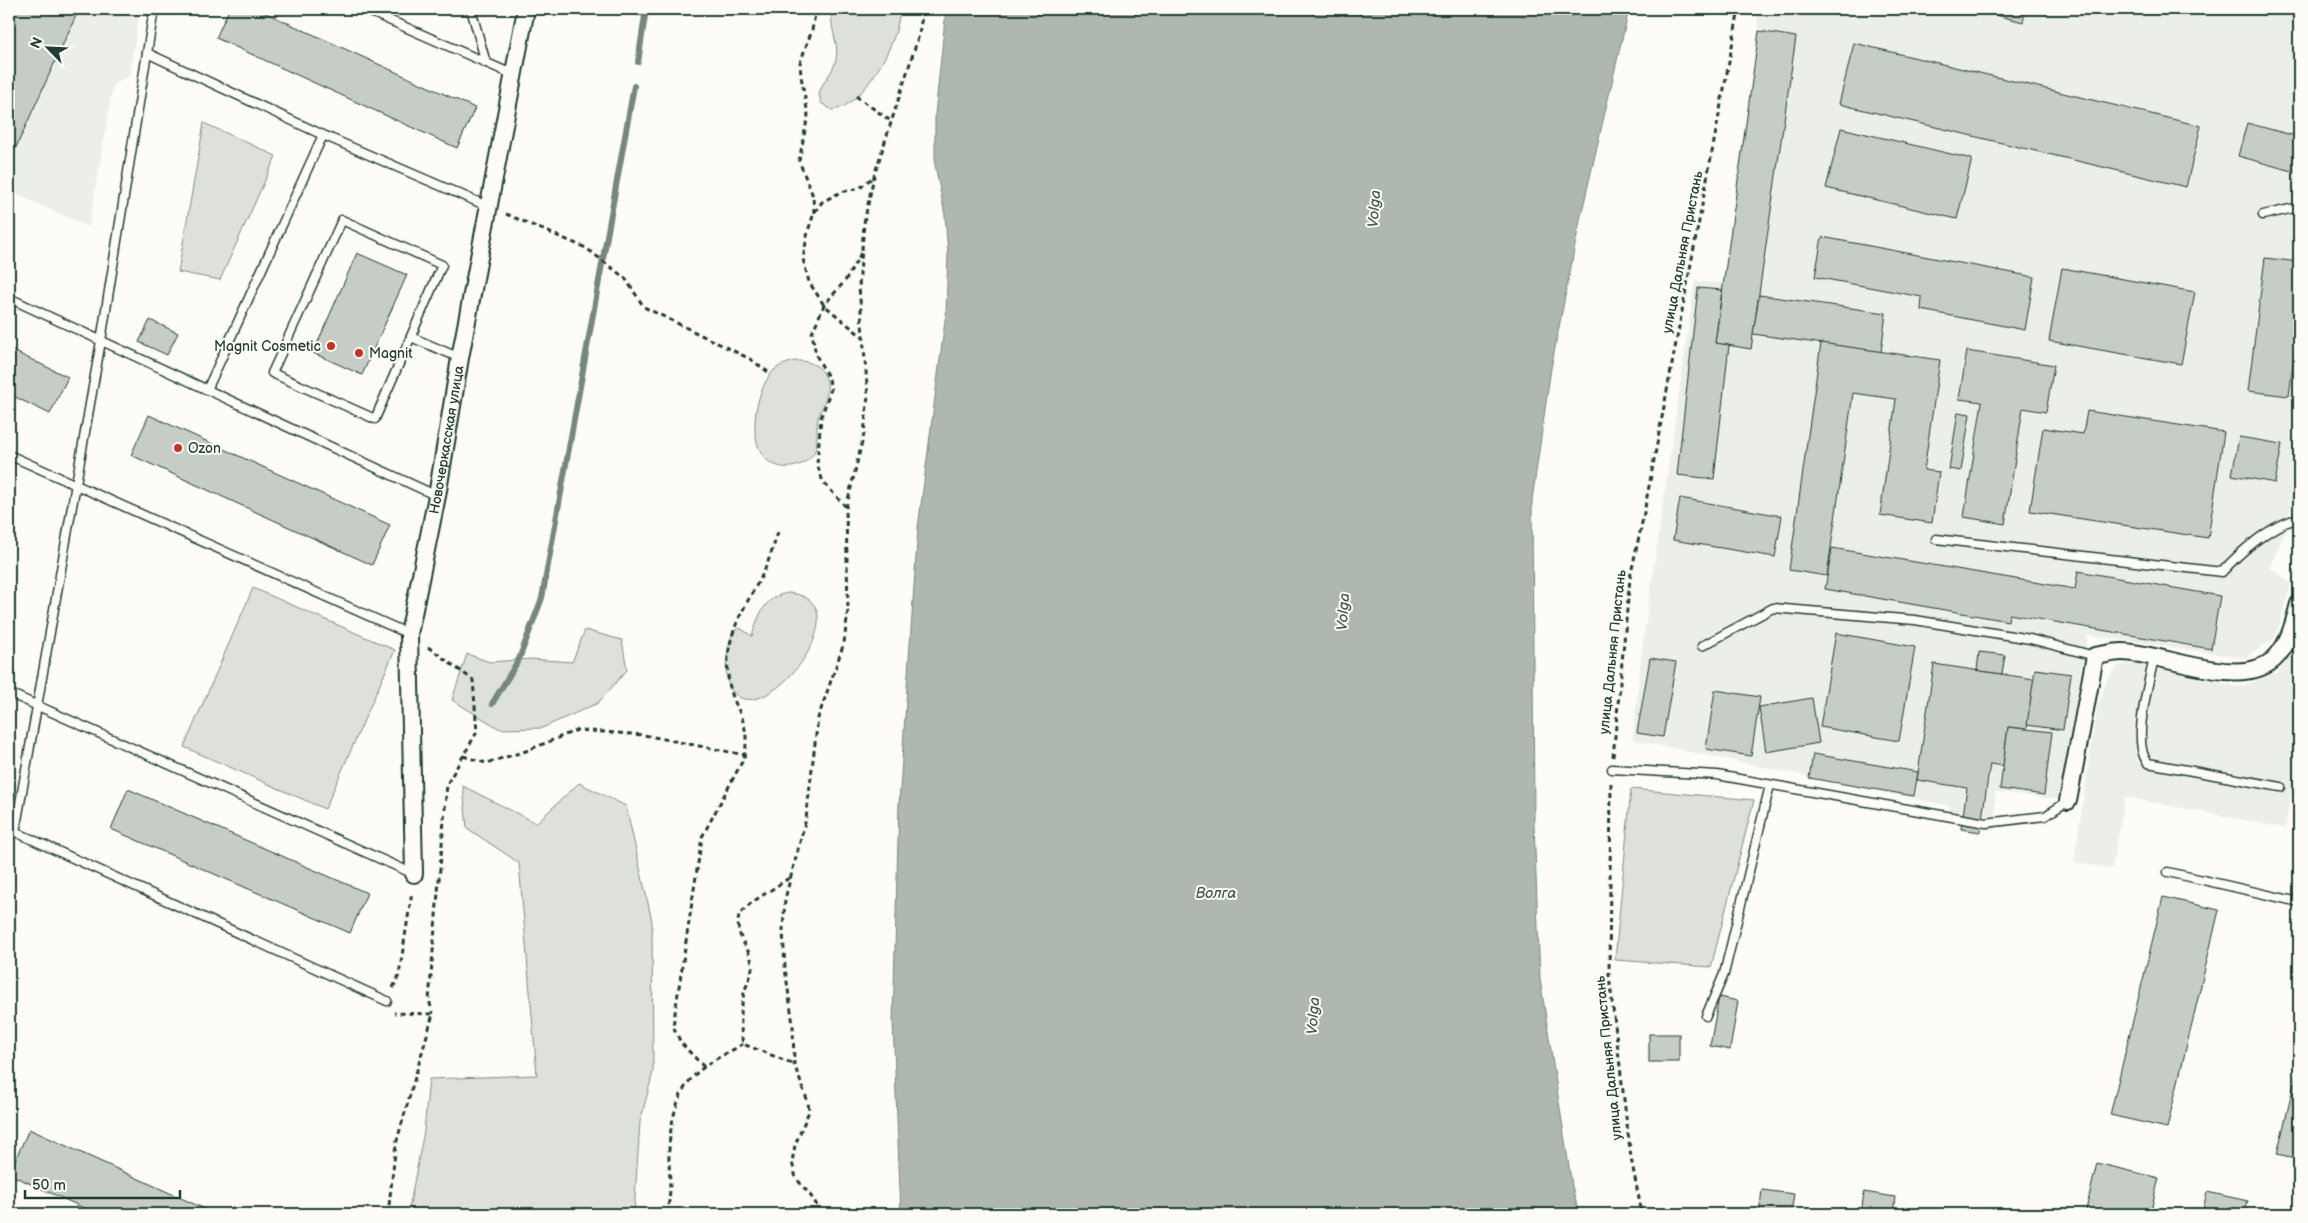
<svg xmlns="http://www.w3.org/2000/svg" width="2308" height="1223" font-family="'Balsamiq Sans',sans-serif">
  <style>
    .built { fill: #eceee9 }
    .green { fill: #dde0db; stroke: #7e8e88 }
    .water { fill: #aeb8b1; stroke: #75877f }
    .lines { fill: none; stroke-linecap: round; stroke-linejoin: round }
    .stream { stroke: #75877f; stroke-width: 6 }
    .building { fill: #c6cdc7; stroke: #1f3d34 }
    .lane-casing { stroke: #1f3d34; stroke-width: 11 }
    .street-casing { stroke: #1f3d34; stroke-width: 20 }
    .path { stroke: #1f3d34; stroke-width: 3; stroke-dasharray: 5 4; stroke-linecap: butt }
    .lane { stroke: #fdfcf7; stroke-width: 8 }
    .street { stroke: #fdfcf7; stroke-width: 16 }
    .poi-dot { fill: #c8321e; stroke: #fdfcf7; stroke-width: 2 }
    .labels { text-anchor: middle; stroke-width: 4; stroke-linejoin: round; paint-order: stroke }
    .street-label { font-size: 14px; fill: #1f3d34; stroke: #fdfcf7 }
    .poi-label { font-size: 14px; fill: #1f3d34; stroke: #fdfcf7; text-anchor: start }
    .water-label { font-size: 15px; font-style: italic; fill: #435c53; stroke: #fdfcf7 }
  </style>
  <rect width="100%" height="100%" fill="#fdfcf7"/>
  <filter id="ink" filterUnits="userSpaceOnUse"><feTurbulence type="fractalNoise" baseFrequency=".02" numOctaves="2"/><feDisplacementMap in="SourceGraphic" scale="10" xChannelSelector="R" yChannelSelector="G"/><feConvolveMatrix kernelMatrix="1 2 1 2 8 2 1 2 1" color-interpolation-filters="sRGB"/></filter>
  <g filter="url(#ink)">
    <g class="built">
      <polygon points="9,9 140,9 129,76 113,84 89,227 9,191"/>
      <polygon points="1756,9 2299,9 2299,498 2292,501 2287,528 2270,567 2291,583 2276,637 2245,658 2088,635 2058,799 1995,792 1995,831 1948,822 1950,806 1633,740 1641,657 1695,281 1731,284 1759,31"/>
      <polygon points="2299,635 2299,770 2289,803 2285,828 2125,797 2112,869 2074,862 2097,708 2108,678 2119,665 2141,664 2239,687 2278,672 2295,650"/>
    </g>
    <g class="green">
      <path d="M 833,9 L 905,9 L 899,11 C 901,38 862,109 832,110 L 821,103 L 819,94 C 822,81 834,72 836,59 C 840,42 827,25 833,9 Z"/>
      <polygon points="204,123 276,156 220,280 178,272"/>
      <path d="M 795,361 C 815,360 830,371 827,393 C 826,402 821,409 818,418 C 816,428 818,438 816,448 C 811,465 789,471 775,465 C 743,452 754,390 774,370 C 780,365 787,363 795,361 Z"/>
      <polygon points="253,588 395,650 325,809 184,747"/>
      <path d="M 789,593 C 868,600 765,734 732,691 C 721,677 728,647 733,631 L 740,628 L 752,636 C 758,616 765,595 789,593 Z"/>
      <polygon points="585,630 622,640 627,670 598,703 542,728 500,729 452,700 467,654 490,662 531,659 572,662"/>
      <polygon points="579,783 626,806 652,921 653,1072 640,1122 634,1214 408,1214 424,1131 429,1079 537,1075 519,863 467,828 463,786 536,823"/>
      <polygon points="1631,789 1754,800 1711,967 1615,960"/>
    </g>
    <polygon class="water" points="946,9 1629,9 1580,220 1551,368 1532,500 1534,824 1540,979 1572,1186 1579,1214 901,1214 893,1022 899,804 918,528 946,313 948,254 945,215 935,165 935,115"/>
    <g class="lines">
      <g class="stream">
        <polyline points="638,62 646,9"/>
        <polyline points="492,704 519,659 542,598 634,86"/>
      </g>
    </g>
    <g class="building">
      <polygon points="9,9 79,9 13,154 9,152"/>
      <polygon points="229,9 257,9 475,108 457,148 216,38"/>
      <polygon points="1972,9 2026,9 2023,22"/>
      <polygon points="1759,31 1796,37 1751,349 1715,343"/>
      <polygon points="1854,43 2201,126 2186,187 1839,104"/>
      <polygon points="2247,123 2299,137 2299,173 2238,156"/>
      <polygon points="1841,128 1972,159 1957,219 1826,188"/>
      <polygon points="1822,237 2034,277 2025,330 1921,310 1922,297 1815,277"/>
      <polygon points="357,253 407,275 362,375 313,353"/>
      <polygon points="2265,258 2299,262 2299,315 2289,396 2248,391"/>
      <polygon points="2062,268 2195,292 2181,364 2049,341"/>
      <polygon points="1698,288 1722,290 1715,343 1729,345 1714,479 1677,475"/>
      <polygon points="1759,295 1886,313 1881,352 1753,334"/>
      <polygon points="150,320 178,333 167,355 139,342"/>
      <polygon points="1821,343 1940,360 1924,470 1939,472 1932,523 1880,515 1896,399 1853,393 1827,576 1789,570"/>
      <polygon points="9,349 68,377 50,414 9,394"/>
      <polygon points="1967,351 2054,365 2046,412 2023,408 2005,524 1964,517 1982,402 1959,399"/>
      <polygon points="2087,411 2224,432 2208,538 2030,511 2043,428 2083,434"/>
      <polygon points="1958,412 1970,414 1961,471 1949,469"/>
      <polygon points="149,415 390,525 372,565 131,455"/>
      <polygon points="2239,437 2282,444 2275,483 2232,475"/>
      <polygon points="1680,498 1782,516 1775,557 1673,540"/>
      <polygon points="1832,548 2075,589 2078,571 2220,596 2211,649 2009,614 2008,621 1825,589"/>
      <polygon points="1836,633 1915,647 1899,741 1820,727"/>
      <polygon points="1979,652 2005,655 2002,674 1977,671"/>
      <polygon points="1650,658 1676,662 1663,737 1637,733"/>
      <polygon points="1934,664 2034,679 2027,729 2008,727 2003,766 1990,764 1980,832 1961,829 1967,788 1917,780"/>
      <polygon points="2035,669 2071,674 2063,730 2027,725"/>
      <polygon points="1715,690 1760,697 1751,756 1706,749"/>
      <polygon points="1812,698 1819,743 1766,752 1759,707"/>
      <polygon points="2008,727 2052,732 2044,795 2000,789"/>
      <polygon points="1813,754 1918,772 1914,796 1809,778"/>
      <polygon points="128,789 367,893 350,933 111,829"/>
      <polygon points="2163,897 2219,910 2167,1128 2110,1115"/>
      <polygon points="1719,997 1738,1001 1730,1050 1710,1046"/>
      <rect x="1649" y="1034" width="30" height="28"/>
      <polygon points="2299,1063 2299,1159 2277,1154"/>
      <polygon points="29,1129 216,1214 97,1214 9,1174"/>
      <polygon points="2097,1163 2159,1178 2150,1214 2085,1214"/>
      <polygon points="1762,1190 1794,1194 1791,1214 1759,1214"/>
      <polygon points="1864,1192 1895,1197 1893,1214 1861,1214"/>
      <polygon points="2207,1192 2248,1201 2245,1214 2202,1214"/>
    </g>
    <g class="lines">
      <defs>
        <g id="lane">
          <polyline points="364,9 514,75"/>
          <polyline points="471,9 486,63"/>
          <polyline points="147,53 323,135 487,206"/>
          <polyline points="2263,215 2299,207"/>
          <polygon points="342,220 442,265 375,419 272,373"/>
          <polyline points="9,298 437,496"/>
          <polyline points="411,337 460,358"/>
          <polyline points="207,390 323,135"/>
          <polyline points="9,455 409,634"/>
          <path d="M 1936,539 L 2222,572 C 2239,553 2274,522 2299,519"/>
          <polyline points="1702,646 1773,608 1915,620 2030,639 2095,656"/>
          <path d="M 2154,658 C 2149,682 2131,744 2148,763 L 2281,787"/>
          <polyline points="9,693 414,874"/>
          <polyline points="1612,769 1717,775 1986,823 2045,816 2068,801"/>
          <polyline points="9,829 387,1001"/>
          <polyline points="15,832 101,341 154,9"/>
          <polyline points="2168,872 2299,902"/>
          <polyline points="1706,1016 1724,974 1770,785"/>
        </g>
        <g id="street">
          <path d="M 2068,801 L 2095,656 C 2104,655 2113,652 2122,652 C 2162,652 2245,693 2277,656 C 2290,641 2294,622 2299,604"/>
          <path id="s1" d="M 414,874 L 409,634 L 437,496 L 460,358 L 526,9"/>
        </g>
      </defs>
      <use href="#lane" class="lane-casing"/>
      <use href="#street" class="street-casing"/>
      <g class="path">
        <polyline points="856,96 892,122"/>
        <polyline points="814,213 813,196 799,161 808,115 801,76 800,63 812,30 816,9"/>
        <polyline points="506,214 586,248 625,278 644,307 750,359 771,374"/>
        <polyline points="865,339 824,305 809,282 803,259 808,231 814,213 822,202 841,192 860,188 873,177"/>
        <polyline points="846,507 823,482 817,464 821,418 831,389 829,379 816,355 812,333 824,305 845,281 861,253"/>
        <polyline points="428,647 473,680 477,732 447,784 429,1000 433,1014"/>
        <polyline points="463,756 486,763 526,751 577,730 644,735 745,755"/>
        <polyline points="1613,757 1630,578 1643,518 1739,9"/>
        <polyline points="1611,783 1609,975 1631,1158 1642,1214"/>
        <path d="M 789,878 L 751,903 L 739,915 C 734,941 752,946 752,967 C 752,976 746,985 744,993 C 740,1011 740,1027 743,1044 L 794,1064"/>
        <polyline points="393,988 399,975 412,892"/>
        <path d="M 704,1067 L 681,1043 L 673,1026 L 702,837 L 744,758 C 753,717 730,709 728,674 C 725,636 743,610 760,579 C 768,564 773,548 778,532"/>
        <polyline points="388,1214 396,1144 433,1014 394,1013"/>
        <path d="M 667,1214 C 671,1193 670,1182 669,1161 C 668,1136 674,1097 692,1078 C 705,1063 726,1054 743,1044"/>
        <polyline points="821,1214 814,1200 796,1178 792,1162 795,1145 809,1111 808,1102 794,1064 793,1025 785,968 783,930 785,899 806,819 818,718 844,643 848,611 846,508 864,434 868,396 859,287 864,223 874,176 919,35 923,9"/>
      </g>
      <use href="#lane" class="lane"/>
      <use href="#street" class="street"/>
    </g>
  </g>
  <g class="poi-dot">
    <circle cx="331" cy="346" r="5"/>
    <circle cx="359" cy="353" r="5"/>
    <circle cx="178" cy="448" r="5"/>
  </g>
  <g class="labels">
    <g class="street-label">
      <text transform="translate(1682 252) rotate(-79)" y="5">улица Дальняя Пристань</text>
      <text dy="5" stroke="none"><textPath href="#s1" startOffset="438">Новочеркасская улица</textPath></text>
      <text transform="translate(1612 652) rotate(-84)" y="5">улица Дальняя Пристань</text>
      <text transform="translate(1608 1058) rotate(-96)" y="5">улица Дальняя Пристань</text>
    </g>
    <g class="poi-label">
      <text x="321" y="351" text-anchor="end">Magnit Cosmetic</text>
      <text x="369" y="358">Magnit</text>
      <text x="188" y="453">Ozon</text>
    </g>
    <g class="water-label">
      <text transform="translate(1374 209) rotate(-86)" y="5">Volga</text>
      <text transform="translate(1343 612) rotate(-86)" y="5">Volga</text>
      <text x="1216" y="898">Волга</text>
      <text transform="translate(1313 1016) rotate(-86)" y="5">Volga</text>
    </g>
  </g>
  <rect width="2308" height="1223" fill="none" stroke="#fdfcf7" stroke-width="30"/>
  <rect x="15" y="15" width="2278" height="1193" fill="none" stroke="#1f3d34" stroke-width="2" filter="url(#ink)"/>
  <g transform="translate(48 48) rotate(294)" stroke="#fdfcf7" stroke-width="4" paint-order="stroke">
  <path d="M0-4L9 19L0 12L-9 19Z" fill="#1f3d34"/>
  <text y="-8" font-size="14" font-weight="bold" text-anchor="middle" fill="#1f3d34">N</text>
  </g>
  <path d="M25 1190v8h155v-8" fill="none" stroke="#1f3d34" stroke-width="2.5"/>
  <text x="32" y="1190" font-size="15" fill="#1f3d34" stroke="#fdfcf7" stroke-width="4" paint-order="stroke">50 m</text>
</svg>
